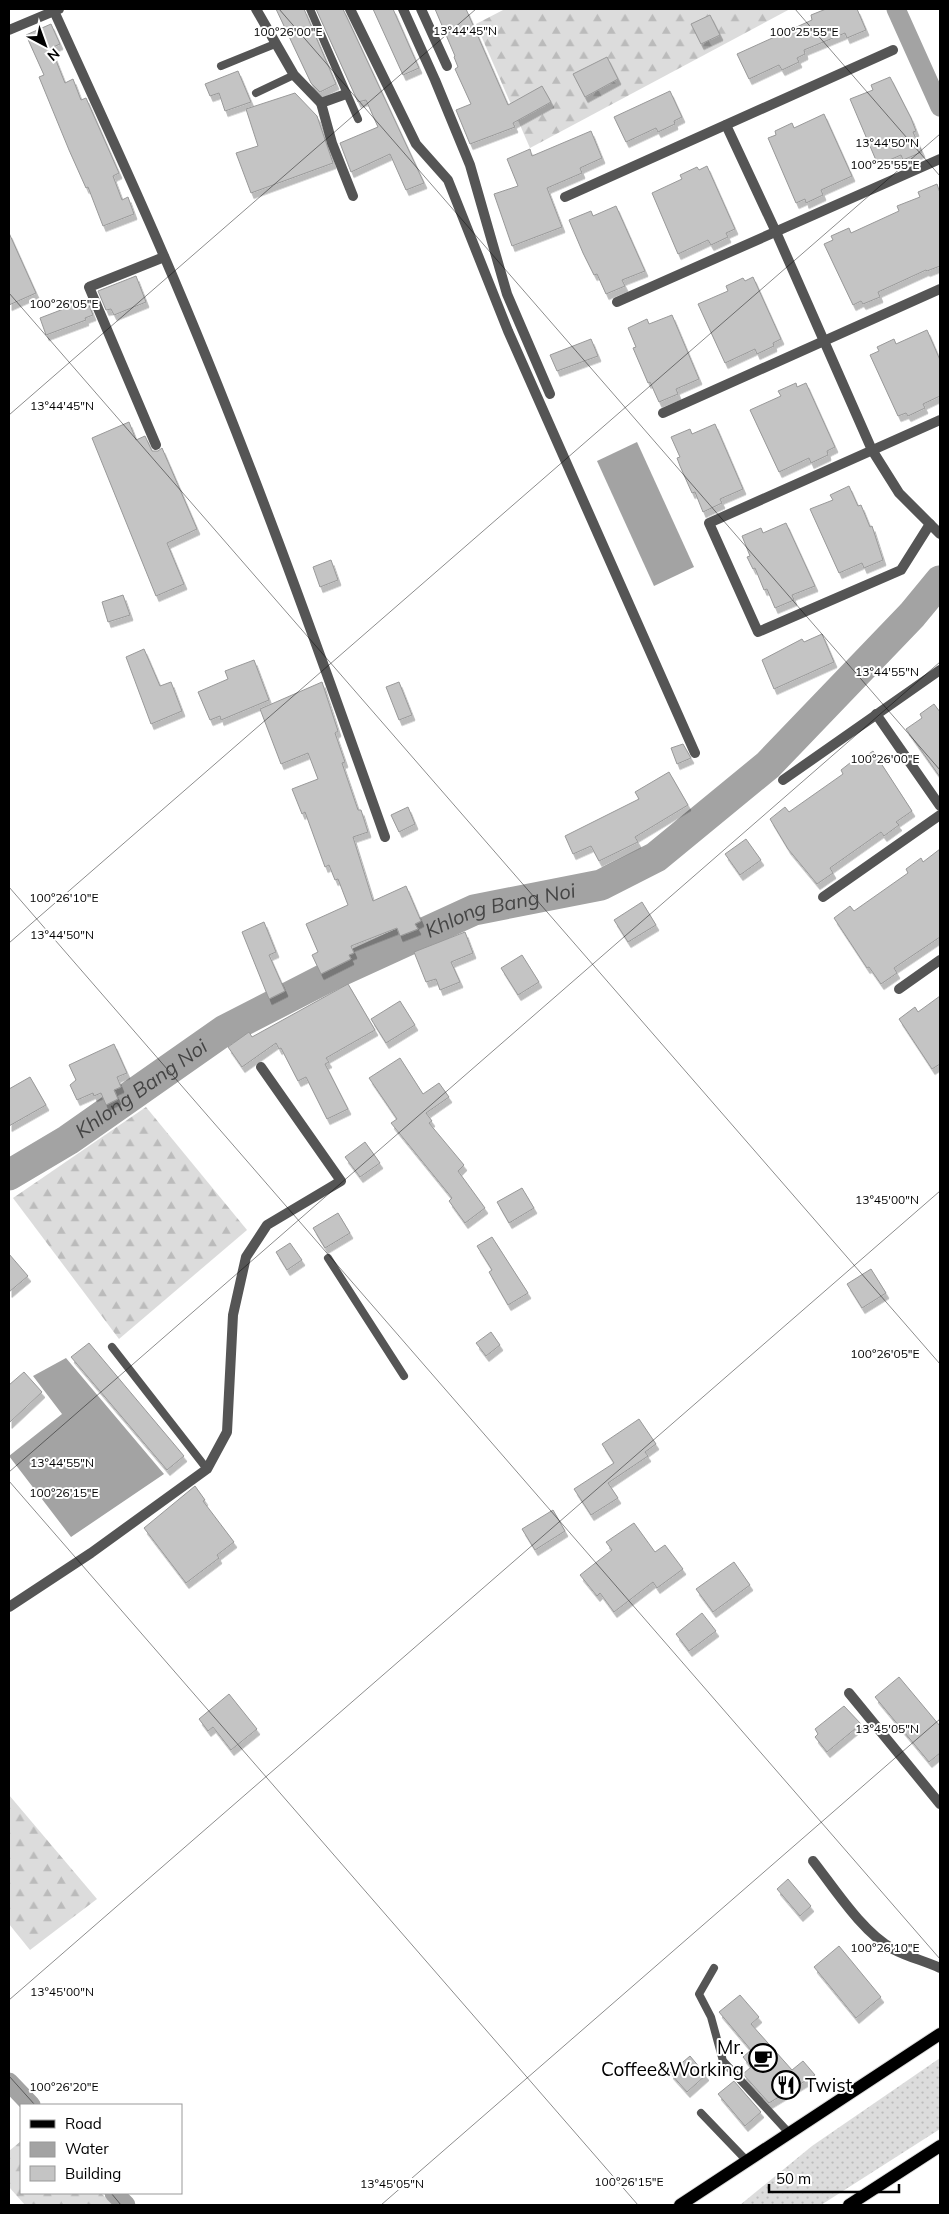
<svg xmlns="http://www.w3.org/2000/svg" width="949" height="2214" font-family="Mulish,sans-serif">
  <style>
    .grass { fill: url(#grass-dots) }
    .forest { fill: url(#forest-firs) }
    .water { fill: #a3a3a3 }
    .lines { fill: none; stroke-linecap: round; stroke-linejoin: round }
    .canal { stroke: #a3a3a3; stroke-width: 19 }
    .river { stroke: #a3a3a3; stroke-width: 31 }
    .building { fill: #c4c4c4; stroke: #999; filter: url(#shadow) }
    .primary-casing { stroke: #dbdbdb; stroke-width: 14 }
    .lane { stroke: #555; stroke-width: 8 }
    .street { stroke: #555; stroke-width: 10 }
    .primary { stroke: #000; stroke-width: 12 }
    .ticks { fill: none; stroke: #000; stroke-width: 1; stroke-opacity: 0.45 }
    .labels { text-anchor: middle; stroke-width: 4; stroke-linejoin: round; paint-order: stroke }
    .poi-label { font-size: 19px; fill: #000; stroke: #fff; text-anchor: end }
    .water-label { font-size: 20px; font-style: italic; fill: #444; stroke: #fff }
    .ticks-label { font-size: 12px; text-anchor: middle; fill: #000; stroke: #fff; stroke-width: 4; stroke-linejoin: round; paint-order: stroke }
  </style>
  <defs>
    <pattern id="grass-dots" width="8" height="8" patternUnits="userSpaceOnUse" patternTransform="scale(1.25)"><rect width="8" height="8" fill="#dcdcdc"/><path d="M2 2h.1M6 6h.1" fill="none" stroke="#bbb" stroke-width="1.8" stroke-linecap="round"/></pattern>
    <pattern id="forest-firs" width="22" height="20" patternUnits="userSpaceOnUse" patternTransform="scale(1.25)"><rect width="22" height="20" fill="#dcdcdc"/><path d="M5 1l3.5 6h-7zM16 11l3.5 6h-7z" fill="#bbb"/></pattern>
    <filter id="shadow"><feDropShadow dx="3" dy="5.5" stdDeviation="0" flood-color="#0004"/></filter>
  </defs>
  <rect width="100%" height="100%" fill="#fff"/>
  <polygon class="grass" points="940,2058 940,2129 821,2205 740,2205 812,2146"/>
  <g class="forest">
    <polygon points="505,9 790,9 530,148 476,24"/>
    <polygon points="146,1107 247,1230 119,1339 13,1198"/>
    <polygon points="9,1795 97,1899 30,1950 9,1924"/>
    <polygon points="21,2141 21,2193 101,2193 113,2205 25,2205 9,2187 9,2151"/>
  </g>
  <g class="water">
    <polygon points="637,442 694,567 654,586 597,461"/>
    <polygon points="66,1358 164,1474 71,1537 9,1456 62,1414 33,1376"/>
  </g>
  <g class="lines">
    <g class="canal">
      <polyline points="896,9 940,107"/>
      <polyline points="9,2082 31,2105"/>
      <polyline points="114,2193 126,2205"/>
    </g>
    <path class="river" id="s1" d="M 9,1175 L 68,1140 L 225,1030 L 332,975 L 474,910 L 601,885 L 656,857 L 768,765 L 912,615 L 940,581"/>
  </g>
  <g class="building">
    <polygon points="276,9 304,9 336,84 320,92 311,83"/>
    <polygon points="316,9 343,9 424,183 406,190 390,154 351,172 340,143 378,127 366,100 358,102"/>
    <polygon points="373,9 393,9 419,68 403,75"/>
    <polygon points="435,9 466,9 508,105 542,86 551,102 513,123 515,127 470,144 456,110 471,104 455,69 458,67 454,57 455,56"/>
    <polygon points="826,9 857,9 866,30 847,38 845,33 804,50 805,54 797,58 799,62 782,70 779,65 749,79 737,54 812,20 811,15"/>
    <polygon points="710,15 720,35 701,44 691,24"/>
    <polygon points="51,24 60,44 51,48 65,83 73,79 81,100 86,98 119,173 113,176 122,200 128,197 134,214 103,226 88,187 86,188 69,150 39,77 44,75 26,35"/>
    <polygon points="607,57 618,79 585,97 573,74"/>
    <polygon points="238,71 251,102 225,111 219,93 210,96 205,84"/>
    <polygon points="890,77 911,118 916,131 913,132 922,152 903,160 901,155 878,165 850,99 873,90 871,85"/>
    <polygon points="670,91 682,117 674,121 675,124 658,132 656,128 626,142 614,117"/>
    <polygon points="295,93 317,116 333,163 251,193 236,153 258,146 246,109"/>
    <polygon points="824,114 852,176 821,190 823,195 806,203 805,199 796,203 768,138 776,135 775,131 792,123 794,128"/>
    <polygon points="591,131 602,158 580,168 582,173 547,188 562,227 512,246 494,194 518,186 507,159 530,149 532,156"/>
    <polygon points="707,166 735,229 726,233 728,237 711,245 708,240 678,254 652,193 682,179 680,175 697,167 699,170"/>
    <polygon points="937,184 940,193 940,266 927,271 926,270 878,292 880,297 863,304 861,301 853,305 824,244 833,240 831,236 849,228 851,233 899,211 897,206 920,197 918,192"/>
    <polygon points="616,206 645,271 622,280 625,286 606,294 597,274 594,275 583,253 569,220 591,211 593,216"/>
    <polygon points="9,233 36,293 9,305"/>
    <polygon points="136,276 146,302 114,315 111,309 106,310 98,291"/>
    <polygon points="753,277 781,339 773,343 774,346 757,354 755,349 725,363 698,304 728,291 726,286 743,278 745,281"/>
    <polygon points="87,300 93,315 85,318 86,320 46,335 40,318"/>
    <polygon points="672,315 699,379 676,389 678,394 659,402 650,382 648,383 633,348 636,347 628,328 647,319 649,324"/>
    <polygon points="927,330 940,360 940,396 923,404 925,408 908,416 906,413 898,416 870,355 879,351 877,347 894,339 896,344"/>
    <polygon points="591,339 598,356 557,371 550,355"/>
    <polygon points="796,383 797,387 806,383 835,447 827,451 828,455 811,463 809,458 779,472 750,410 781,396 778,391"/>
    <polygon points="129,422 136,440 145,436 152,451 158,451 162,448 197,529 167,543 184,584 156,596 92,438"/>
    <polygon points="715,424 743,489 720,499 722,503 703,512 695,492 692,493 680,466 677,458 680,457 671,437 690,429 692,434"/>
    <polygon points="849,486 858,506 861,505 870,527 872,526 883,560 864,568 862,563 839,573 810,509 833,500 830,495"/>
    <polygon points="786,523 815,586 792,595 794,600 775,608 767,589 764,590 755,568 753,569 747,557 750,556 742,536 761,528 763,533"/>
    <polygon points="331,560 338,580 320,587 313,567"/>
    <polygon points="123,595 130,615 108,622 102,602"/>
    <polygon points="822,634 834,662 774,689 762,660 802,639 804,642"/>
    <polygon points="144,649 160,686 171,682 182,711 151,724 126,657"/>
    <polygon points="254,660 269,700 221,720 220,716 210,720 198,692 228,679 225,671"/>
    <polygon points="322,682 338,731 335,733 345,762 342,763 358,810 361,810 368,832 353,837 373,901 406,886 421,921 415,924 418,929 400,936 397,928 351,946 354,953 349,955 351,959 321,974 312,955 318,952 306,924 348,905 338,879 335,880 329,865 325,867 305,812 302,814 292,789 318,779 308,753 281,764 260,709"/>
    <polygon points="399,682 412,715 399,720 386,687"/>
    <polygon points="934,704 940,712 940,777 906,729 922,718 920,714"/>
    <polygon points="683,744 691,758 677,764 671,748"/>
    <polygon points="873,751 912,811 896,822 899,825 884,836 881,832 830,868 833,873 817,884 788,849 770,819 785,807 789,812 843,774 841,770 855,759 858,762"/>
    <polygon points="669,772 688,805 635,837 638,842 599,861 591,846 573,854 565,836 639,799 635,792"/>
    <polygon points="408,807 415,824 399,832 391,815"/>
    <polygon points="746,839 761,860 740,875 725,854"/>
    <polygon points="940,849 940,937 894,968 897,973 881,984 869,967 867,968 834,918 850,906 854,911 908,873 906,869 921,858 923,862"/>
    <polygon points="642,902 656,925 628,942 614,920"/>
    <polygon points="264,922 276,952 269,955 285,991 269,999 242,932"/>
    <polygon points="465,932 473,953 451,962 460,982 440,990 436,979 426,982 414,952"/>
    <polygon points="522,955 539,982 518,995 501,968"/>
    <polygon points="348,984 375,1030 326,1058 329,1062 325,1064 348,1109 327,1119 306,1077 298,1081 281,1048 279,1049 276,1043 242,1067 228,1047 249,1032 252,1037"/>
    <polygon points="940,996 940,1064 932,1069 899,1019 915,1007 918,1012"/>
    <polygon points="400,1001 415,1025 386,1043 371,1019"/>
    <polygon points="114,1044 127,1073 117,1077 121,1087 114,1090 118,1099 106,1105 101,1093 94,1096 93,1093 77,1100 70,1085 76,1080 69,1065"/>
    <polygon points="400,1058 423,1094 439,1083 449,1097 426,1113 432,1121 429,1123 464,1165 458,1171 485,1208 465,1223 449,1201 452,1198 391,1123 397,1119 369,1078"/>
    <polygon points="30,1077 46,1105 9,1126 9,1089"/>
    <polygon points="365,1142 380,1163 360,1177 345,1157"/>
    <polygon points="522,1188 534,1208 509,1223 497,1202"/>
    <polygon points="338,1213 350,1233 325,1248 313,1228"/>
    <polygon points="492,1237 528,1293 508,1305 489,1272 492,1270 477,1246"/>
    <polygon points="290,1243 302,1260 287,1270 276,1252"/>
    <polygon points="9,1254 28,1276 9,1292"/>
    <polygon points="871,1269 886,1293 862,1308 847,1284"/>
    <polygon points="491,1332 500,1345 486,1356 476,1343"/>
    <polygon points="89,1343 184,1456 167,1470 71,1357"/>
    <polygon points="24,1372 42,1392 9,1423 9,1385"/>
    <polygon points="639,1419 656,1444 645,1452 648,1456 608,1483 618,1498 591,1515 574,1489 614,1463 602,1444"/>
    <polygon points="195,1486 205,1500 203,1501 234,1542 217,1555 219,1558 186,1583 144,1528"/>
    <polygon points="553,1510 565,1531 535,1550 522,1529"/>
    <polygon points="634,1523 655,1552 665,1545 683,1569 657,1588 653,1582 614,1612 600,1593 597,1596 580,1575 612,1550 606,1542"/>
    <polygon points="734,1562 750,1585 713,1612 696,1589"/>
    <polygon points="702,1613 716,1631 689,1651 676,1634"/>
    <polygon points="899,1677 940,1726 940,1753 929,1762 875,1697"/>
    <polygon points="229,1694 257,1729 231,1750 213,1727 208,1731 199,1719"/>
    <polygon points="844,1706 861,1724 827,1752 815,1737 818,1734 815,1729"/>
    <polygon points="788,1879 811,1906 800,1916 777,1889"/>
    <polygon points="839,1946 881,1997 856,2018 814,1967"/>
    <polygon points="740,1995 759,2017 751,2024 792,2070 803,2061 815,2075 769,2103 743,2074 751,2067 743,2057 751,2050 719,2012"/>
    <polygon points="690,2056 706,2075 687,2092 670,2073"/>
    <polygon points="734,2081 761,2112 745,2126 718,2094"/>
  </g>
  <g class="lines">
    <defs>
      <g id="primary">
        <polyline points="680,2205 940,2034"/>
        <polyline points="849,2205 940,2146"/>
      </g>
    </defs>
    <use href="#primary" class="primary-casing"/>
    <g class="lane">
      <polyline points="310,9 358,119"/>
      <polyline points="221,66 275,44"/>
      <polyline points="256,93 294,75"/>
      <polyline points="328,1258 404,1376"/>
      <polyline points="112,1347 207,1469"/>
      <polyline points="714,1968 699,1994 711,2017 723,2061 789,2133"/>
      <polyline points="701,2113 747,2161"/>
    </g>
    <g class="street">
      <polyline points="256,9 294,75 321,103 332,143 353,196"/>
      <polyline points="350,9 416,144 448,180 508,331 695,753"/>
      <polyline points="403,9 435,80 470,165 507,294 550,394"/>
      <polyline points="421,9 447,66"/>
      <path d="M 54,11 C 91,93 129,174 164,256 C 246,446 316,642 385,837"/>
      <polyline points="9,30 59,9"/>
      <polyline points="321,103 346,94"/>
      <polyline points="726,125 776,232 872,450 899,493 940,534"/>
      <polyline points="565,197 893,50"/>
      <polyline points="617,302 940,159"/>
      <polyline points="663,413 940,289"/>
      <polyline points="156,445 89,287 164,257"/>
      <polyline points="930,524 901,570 758,632 709,523 940,420"/>
      <polyline points="876,714 940,806"/>
      <polyline points="783,780 940,670"/>
      <polyline points="823,897 940,815"/>
      <polyline points="899,989 940,960"/>
      <polyline points="9,1607 91,1553 207,1469 227,1432 233,1315 246,1257 267,1225 341,1181 261,1067"/>
      <polyline points="849,1693 940,1804"/>
      <path d="M 813,1861 C 835,1889 862,1932 893,1949 C 908,1957 925,1961 940,1968"/>
    </g>
    <use href="#primary" class="primary"/>
  </g>
  <path class="ticks" d="M 279,9 L 940,770M 795,9 L 940,176M 9,293 L 940,1364M 9,415 L 476,9M 9,887 L 940,1959M 9,943 L 940,134M 9,1472 L 940,662M 9,1481 L 638,2205M 9,2000 L 940,1191M 9,2076 L 35,2105M 111,2193 L 121,2205M 381,2205 L 940,1719"/>
  <defs>
    <symbol id="cafe-ring" viewBox="-11 -11 22 22"><circle r="9.5" fill="#fff" stroke="#000" stroke-width="1.5"/><path d="M-5.5-4.5H6V0H3Q3 3.5 0 3.5H-2.5Q-5.5 3.5-5.5 0ZM3-3.2v2h1.7v-2ZM-6 4.5H4V6H-6Z" fill="#000"/></symbol>
    <symbol id="restaurant-ring" viewBox="-11 -11 22 22"><circle r="9.5" fill="#fff" stroke="#000" stroke-width="1.5"/><path d="M-5-6h1v4h1v-4h1v4h1v-4h1v5L-1.5 .5V6h-2V.5L-5-1ZM5-6V6H3V1.5H1.5Q1.5-4 5-6Z" fill="#000"/></symbol>
  </defs>
  <g fill-rule="evenodd">
    <use href="#cafe-ring" x="747" y="2042" width="32" height="32"/>
    <use href="#restaurant-ring" x="770" y="2069" width="32" height="32"/>
  </g>
  <g class="labels">
    <g class="poi-label">
      <text x="744" y="2054">Mr.<tspan x="744" dy="22">Coffee&amp;Working</tspan></text>
      <text x="805" y="2092" text-anchor="start">Twist</text>
    </g>
    <g class="water-label">
      <text dy="7" stroke="none"><textPath href="#s1" startOffset="562">Khlong Bang Noi</textPath></text>
      <text dy="7" stroke="none"><textPath href="#s1" startOffset="158">Khlong Bang Noi</textPath></text>
    </g>
  </g>
  <g class="ticks-label">
    <text x="465" y="35">13°44'45"N</text>
    <text x="288" y="36">100°26'00"E</text>
    <text x="804" y="36">100°25'55"E</text>
    <text x="887" y="147">13°44'50"N</text>
    <text x="885" y="169">100°25'55"E</text>
    <text x="64" y="308">100°26'05"E</text>
    <text x="62" y="410">13°44'45"N</text>
    <text x="887" y="676">13°44'55"N</text>
    <text x="885" y="763">100°26'00"E</text>
    <text x="64" y="902">100°26'10"E</text>
    <text x="62" y="939">13°44'50"N</text>
    <text x="887" y="1204">13°45'00"N</text>
    <text x="885" y="1358">100°26'05"E</text>
    <text x="62" y="1467">13°44'55"N</text>
    <text x="64" y="1497">100°26'15"E</text>
    <text x="887" y="1733">13°45'05"N</text>
    <text x="885" y="1952">100°26'10"E</text>
    <text x="62" y="1996">13°45'00"N</text>
    <text x="64" y="2091">100°26'20"E</text>
    <text x="629" y="2186">100°26'15"E</text>
    <text x="392" y="2188">13°45'05"N</text>
  </g>
  <rect width="949" height="2214" fill="none" stroke="#000000" stroke-width="20"/>
  <rect x="20" y="2104" width="162" height="90" fill="#ffffff" stroke="#999999"/>
  <rect x="30" y="2120" width="25" height="8" fill="#000000" stroke="#999999"/>
  <text x="65" y="2129" font-size="15" fill="#000000">Road</text>
  <rect x="30" y="2142" width="25" height="15" fill="#a3a3a3" stroke="#999999"/>
  <text x="65" y="2154" font-size="15" fill="#000000">Water</text>
  <rect x="30" y="2166" width="25" height="15" fill="#c4c4c4" stroke="#999999"/>
  <text x="65" y="2179" font-size="15" fill="#000000">Building</text>
  <g transform="translate(45 45) rotate(139)" stroke="#ffffff" stroke-width="4" paint-order="stroke">
  <path d="M0-4L9 19L0 12L-9 19Z" fill="#000000"/>
  <text y="-8" font-size="14" font-weight="bold" text-anchor="middle" fill="#000000">N</text>
  </g>
  <path d="M769 2184v8h130v-8" fill="none" stroke="#000000" stroke-width="2.5"/>
  <text x="776" y="2184" font-size="15" fill="#000000" stroke="#ffffff" stroke-width="4" paint-order="stroke">50 m</text>
</svg>
